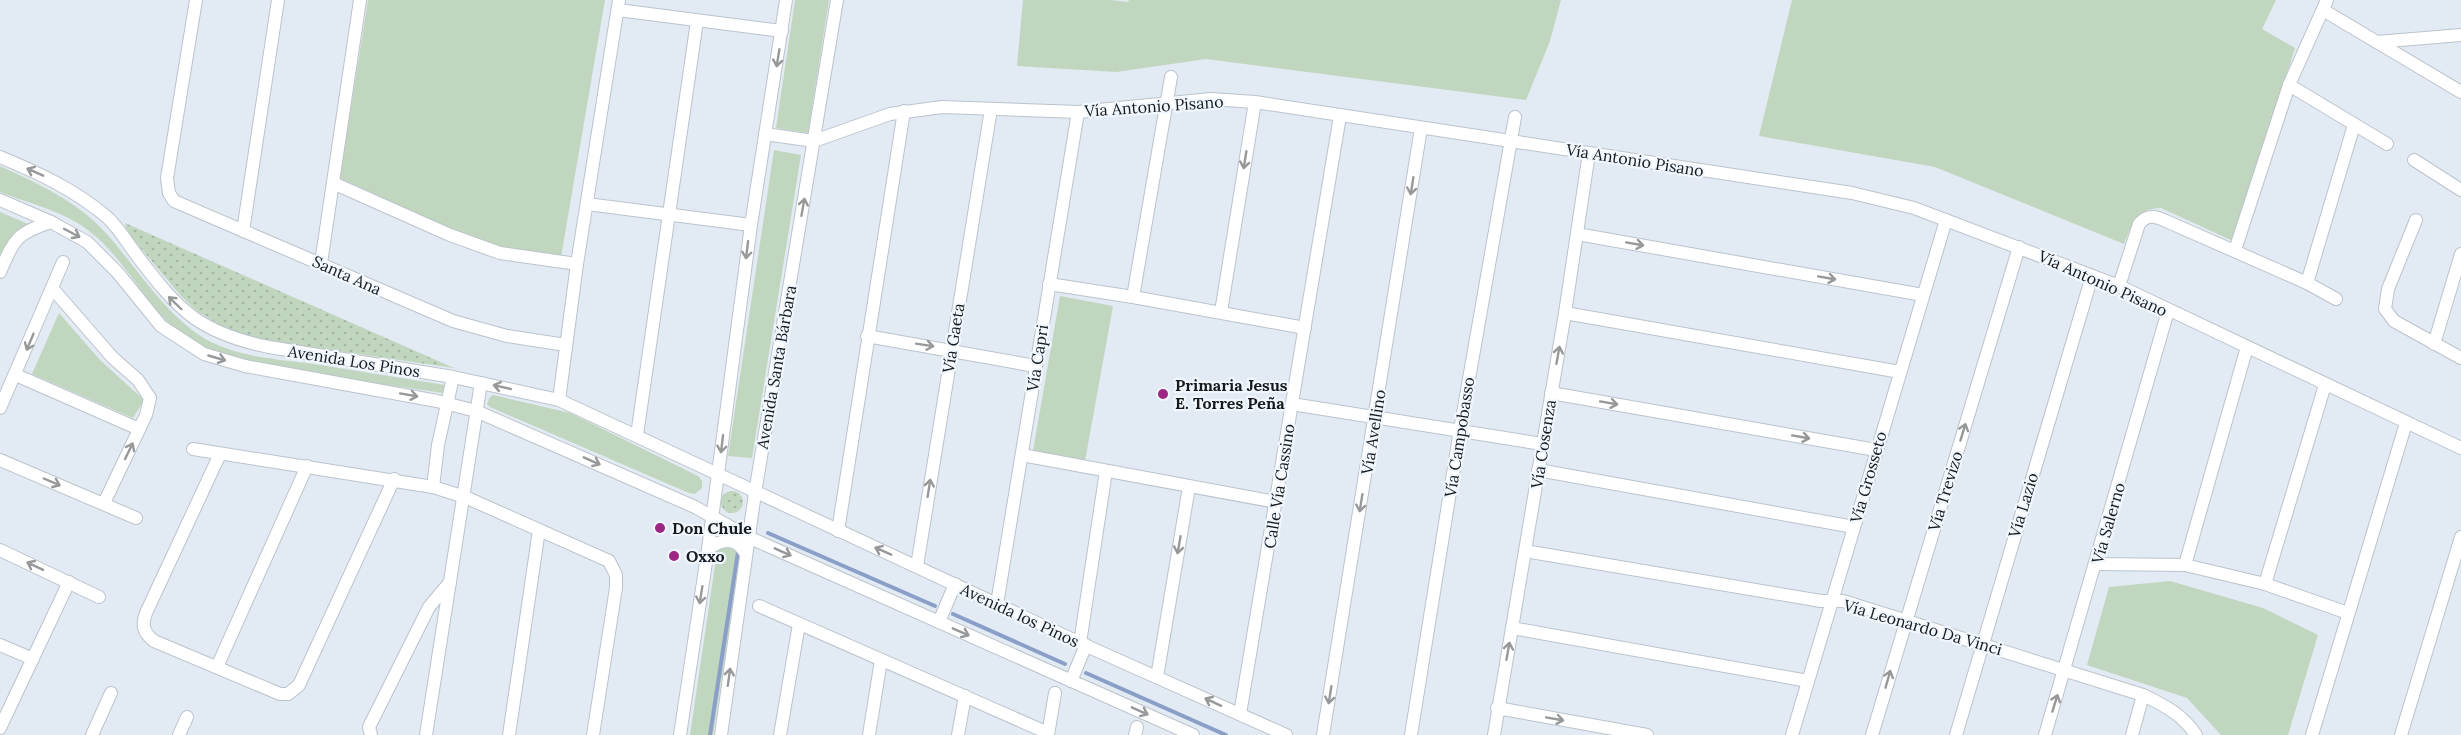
<svg xmlns="http://www.w3.org/2000/svg" width="2461" height="735" font-family="Lora,serif">
  <style>
    .green { fill: #c1d6be }
    .garden { fill: url(#garden-dots) }
    .lines { fill: none; stroke-linecap: round; stroke-linejoin: round }
    .stream { stroke: #8a9fc8; stroke-width: 4 }
    .minor-casing { stroke: #bbc3cb; stroke-width: 14 }
    .minor { stroke: #fff; stroke-width: 12 }
    .oneway { stroke: #979899 }
    .poi-dot { fill: #9c2681; stroke: #f1f7ff; stroke-width: 2 }
    .labels { text-anchor: middle; stroke-width: 4.5; stroke-linejoin: round; paint-order: stroke }
    .street-label { font-size: 16px; fill: #171a1d; stroke: #f1f7ff }
    .poi-label { font-size: 16px; font-weight: bold; fill: #171a1d; stroke: #f1f7ff; text-anchor: start }
  </style>
  <defs>
    <pattern id="garden-dots" width="8" height="8" patternUnits="userSpaceOnUse" patternTransform="scale(1.5)"><rect width="8" height="8" fill="#c1d6be"/><path d="M2 2h.1M6 6h.1" fill="none" stroke="#a5b7a3" stroke-width="1.8" stroke-linecap="round"/></pattern>
  </defs>
  <rect width="100%" height="100%" fill="#e2eaf3"/>
  <g class="green">
    <polygon points="368,0 605,0 561,257 487,246 340,178"/>
    <polygon points="795,0 829,0 808,133 776,128"/>
    <polygon points="1023,0 1110,0 1128,2 1129,0 1561,0 1550,41 1526,100 1206,59 1116,72 1017,66"/>
    <path d="M 1792,0 L 2276,0 L 2262,29 L 2295,48 L 2233,241 L 2161,208 C 2137,208 2132,224 2124,244 L 1935,167 L 1759,136 Z"/>
    <polygon points="774,150 801,155 752,458 728,456"/>
    <path d="M 0,166 C 37,183 76,201 104,231 C 136,266 160,308 199,335 C 231,357 277,359 314,364 C 357,371 401,378 445,385 L 443,393 C 399,387 356,380 312,373 C 273,367 227,364 193,343 C 149,315 129,261 88,230 C 63,211 28,203 0,192 Z"/>
    <polygon points="0,212 33,226 0,265"/>
    <polygon points="1060,296 1113,306 1085,461 1033,451"/>
    <polygon points="59,313 100,360 144,400 133,418 32,374"/>
    <polygon points="493,395 570,413 698,476 702,481 702,488 695,494 689,493 490,407 487,404 490,397"/>
    <polygon points="726,544 739,550 740,557 713,735 690,735 717,552 719,548"/>
    <polygon points="2170,581 2263,608 2318,635 2288,735 2221,735 2187,698 2087,665 2109,587"/>
  </g>
  <g class="garden">
    <polygon points="125,223 454,368 269,341 228,330 197,311 181,296 127,232"/>
    <circle cx="732" cy="502" r="11"/>
  </g>
  <g class="lines">
    <g class="stream">
      <polyline points="768,533 935,606"/>
      <polyline points="953,614 1065,664"/>
      <polyline points="1086,673 1226,735"/>
      <polyline points="710,735 738,552"/>
    </g>
    <defs>
      <g id="minor">
        <polyline points="196,0 167,178 169,193 174,201 453,321 507,336 566,345"/>
        <polyline points="618,10 782,31"/>
        <polyline points="2323,10 2461,92"/>
        <polyline points="2377,42 2461,35"/>
        <polyline points="2289,85 2387,144"/>
        <polyline points="765,134 814,141 890,114 942,107 1078,112 1211,99 1255,102 1852,193 1914,208 2119,286 2461,448"/>
        <path d="M 0,157 C 39,173 75,190 107,217 C 119,228 128,244 138,257 C 179,311 200,333 269,347 L 453,377 L 559,400 L 1080,643 L 1286,735"/>
        <polyline points="2414,160 2461,190"/>
        <polyline points="333,183 450,235 500,253 577,264"/>
        <polyline points="0,200 51,222 87,242 118,273 161,326 204,354 245,366 437,401 476,411 695,507 748,537 1193,735"/>
        <polyline points="587,204 751,225"/>
        <polyline points="2416,220 2388,289 2385,309 2394,321 2461,358"/>
        <polyline points="243,231 278,0"/>
        <polyline points="1577,234 1923,295"/>
        <polyline points="2235,250 2289,85 2327,0"/>
        <polyline points="321,263 360,0"/>
        <path d="M 0,272 C 14,240 16,233 51,222"/>
        <polyline points="2307,283 2354,125"/>
        <polyline points="1049,284 1133,297 1305,328"/>
        <path d="M 2119,286 L 2139,224 C 2147,214 2155,216 2166,221 L 2307,283 L 2336,299"/>
        <polyline points="52,288 112,357 138,380 150,398 146,415 104,503"/>
        <polyline points="1133,297 1171,77"/>
        <polyline points="1221,312 1255,102"/>
        <polyline points="1565,313 1900,372"/>
        <polyline points="867,336 1035,366"/>
        <polyline points="2434,344 2461,254"/>
        <polyline points="16,375 139,429"/>
        <polyline points="1551,393 1876,450"/>
        <polyline points="559,400 577,264 619,0"/>
        <polyline points="1292,404 1542,444"/>
        <polyline points="0,408 63,262"/>
        <polyline points="637,435 697,21"/>
        <polyline points="193,449 433,487 465,497 609,561 616,575 616,588 593,735"/>
        <path d="M 220,454 L 146,613 C 141,626 144,633 154,641 L 280,694 L 288,694 L 299,685 L 394,479"/>
        <polyline points="1022,455 1276,502"/>
        <polyline points="0,460 136,518"/>
        <polyline points="1538,470 1854,527"/>
        <polyline points="433,487 438,445 453,377"/>
        <polyline points="838,531 904,111"/>
        <path d="M 708,549 C 723,538 736,537 746,554"/>
        <polyline points="0,550 99,597"/>
        <path d="M 1525,551 L 1821,601 L 1843,601 L 2143,695 C 2164,705 2183,715 2196,735"/>
        <polyline points="2096,564 2185,565 2265,584 2348,613"/>
        <polyline points="2185,565 2247,347"/>
        <polyline points="917,566 991,109"/>
        <polyline points="2265,584 2325,385"/>
        <polyline points="997,604 1078,112"/>
        <polyline points="759,606 1048,733"/>
        <polyline points="939,622 955,584"/>
        <polyline points="1512,628 1808,681"/>
        <polyline points="1080,643 1106,471"/>
        <polyline points="0,645 33,659"/>
        <polyline points="217,667 307,466"/>
        <polyline points="1157,677 1189,487"/>
        <polyline points="1071,681 1086,645"/>
        <polyline points="1497,708 1647,735"/>
        <polyline points="1240,714 1340,116"/>
        <polyline points="0,728 69,582"/>
        <polyline points="92,735 111,693"/>
        <polyline points="179,735 187,717"/>
        <polyline points="371,735 369,727 429,607 450,582"/>
        <polyline points="426,735 481,383"/>
        <polyline points="509,735 539,530"/>
        <polyline points="680,735 708,549 751,225 786,0"/>
        <polyline points="721,735 755,493 837,0"/>
        <polyline points="780,735 799,624"/>
        <polyline points="869,735 881,660"/>
        <polyline points="958,735 965,696"/>
        <polyline points="1048,735 1055,693"/>
        <polyline points="1135,735 1137,727"/>
        <polyline points="1323,735 1421,128"/>
        <polyline points="1411,735 1460,430 1515,117"/>
        <polyline points="1494,735 1565,313 1589,153"/>
        <polyline points="1792,735 1946,220"/>
        <polyline points="1872,735 2019,247"/>
        <polyline points="1956,735 2092,276"/>
        <polyline points="2045,735 2168,311"/>
        <polyline points="2132,735 2143,695"/>
        <polyline points="2312,735 2406,423"/>
        <polyline points="2401,735 2461,537"/>
      </g>
    </defs>
    <use href="#minor" class="minor-casing"/>
    <use href="#minor" class="minor"/>
  </g>
  <defs><path id="oneway-shaft" d="M-6 0H5M1.5-3L5.5 0L1.5 3" fill="none" stroke-width="1.6" stroke-linecap="round" stroke-linejoin="round" transform="scale(1.5)"/></defs>
  <g class="oneway">
    <use href="#oneway-shaft" transform="translate(778 58) rotate(99)"/>
    <use href="#oneway-shaft" transform="translate(1245 160) rotate(99)"/>
    <use href="#oneway-shaft" transform="translate(35 172) rotate(-156)"/>
    <use href="#oneway-shaft" transform="translate(1412 186) rotate(99)"/>
    <use href="#oneway-shaft" transform="translate(803 207) rotate(-80)"/>
    <use href="#oneway-shaft" transform="translate(72 233) rotate(28)"/>
    <use href="#oneway-shaft" transform="translate(1635 244) rotate(10)"/>
    <use href="#oneway-shaft" transform="translate(747 250) rotate(97)"/>
    <use href="#oneway-shaft" transform="translate(1827 278) rotate(10)"/>
    <use href="#oneway-shaft" transform="translate(175 303) rotate(-136)"/>
    <use href="#oneway-shaft" transform="translate(30 342) rotate(113)"/>
    <use href="#oneway-shaft" transform="translate(925 345) rotate(9)"/>
    <use href="#oneway-shaft" transform="translate(1558 355) rotate(-80)"/>
    <use href="#oneway-shaft" transform="translate(217 358) rotate(16)"/>
    <use href="#oneway-shaft" transform="translate(502 387) rotate(-167)"/>
    <use href="#oneway-shaft" transform="translate(409 395) rotate(10)"/>
    <use href="#oneway-shaft" transform="translate(1609 403) rotate(10)"/>
    <use href="#oneway-shaft" transform="translate(1963 432) rotate(-73)"/>
    <use href="#oneway-shaft" transform="translate(1801 437) rotate(10)"/>
    <use href="#oneway-shaft" transform="translate(722 444) rotate(97)"/>
    <use href="#oneway-shaft" transform="translate(129 451) rotate(-64)"/>
    <use href="#oneway-shaft" transform="translate(592 461) rotate(24)"/>
    <use href="#oneway-shaft" transform="translate(52 482) rotate(23)"/>
    <use href="#oneway-shaft" transform="translate(929 488) rotate(-81)"/>
    <use href="#oneway-shaft" transform="translate(1361 503) rotate(99)"/>
    <use href="#oneway-shaft" transform="translate(1179 545) rotate(100)"/>
    <use href="#oneway-shaft" transform="translate(883 551) rotate(-156)"/>
    <use href="#oneway-shaft" transform="translate(783 552) rotate(24)"/>
    <use href="#oneway-shaft" transform="translate(35 566) rotate(-155)"/>
    <use href="#oneway-shaft" transform="translate(701 595) rotate(99)"/>
    <use href="#oneway-shaft" transform="translate(961 632) rotate(24)"/>
    <use href="#oneway-shaft" transform="translate(1508 651) rotate(-80)"/>
    <use href="#oneway-shaft" transform="translate(729 677) rotate(-82)"/>
    <use href="#oneway-shaft" transform="translate(1888 679) rotate(-74)"/>
    <use href="#oneway-shaft" transform="translate(1330 695) rotate(99)"/>
    <use href="#oneway-shaft" transform="translate(1213 702) rotate(-155)"/>
    <use href="#oneway-shaft" transform="translate(2055 703) rotate(-73)"/>
    <use href="#oneway-shaft" transform="translate(1140 711) rotate(24)"/>
    <use href="#oneway-shaft" transform="translate(1555 719) rotate(10)"/>
  </g>
  <g class="poi-dot">
    <circle cx="1163" cy="394" r="6"/>
    <circle cx="660" cy="528" r="6"/>
    <circle cx="674" cy="556" r="6"/>
  </g>
  <g class="labels">
    <g class="street-label">
      <text transform="translate(1154 106) rotate(-4)" y="6">Vía Antonio Pisano</text>
      <text transform="translate(1635 160) rotate(9)" y="6">Vía Antonio Pisano</text>
      <text transform="translate(347 275) rotate(24)" y="6">Santa Ana</text>
      <text transform="translate(2103 283) rotate(24)" y="6">Vía Antonio Pisano</text>
      <text transform="translate(953 338) rotate(-81)" y="6">Vía Gaeta</text>
      <text transform="translate(1037 358) rotate(-81)" y="6">Vía Capri</text>
      <text transform="translate(354 361) rotate(9)" y="6">Avenida Los Pinos</text>
      <text transform="translate(776 367) rotate(-80)" y="6">Avenida Santa Bárbara</text>
      <text transform="translate(1373 432) rotate(-81)" y="6">Vía Avellino</text>
      <text transform="translate(1459 437) rotate(-81)" y="6">Vía Campobasso</text>
      <text transform="translate(1543 444) rotate(-81)" y="6">Vía Cosenza</text>
      <text transform="translate(1868 477) rotate(-74)" y="6">Vía Grosseto</text>
      <text transform="translate(1279 486) rotate(-81)" y="6">Calle Vía Cassino</text>
      <text transform="translate(1945 491) rotate(-73)" y="6">Vía Trevizo</text>
      <text transform="translate(2023 505) rotate(-73)" y="6">Vía Lazio</text>
      <text transform="translate(2108 523) rotate(-74)" y="6">Vía Salerno</text>
      <text transform="translate(1020 615) rotate(25)" y="6">Avenida los Pinos</text>
      <text transform="translate(1923 627) rotate(16)" y="6">Vía Leonardo Da Vinci</text>
    </g>
    <g class="poi-label">
      <text x="1175" y="391">Primaria Jesus<tspan x="1175" dy="18">E. Torres Peña</tspan></text>
      <text x="672" y="534">Don Chule</text>
      <text x="686" y="562">Oxxo</text>
    </g>
  </g>
</svg>
